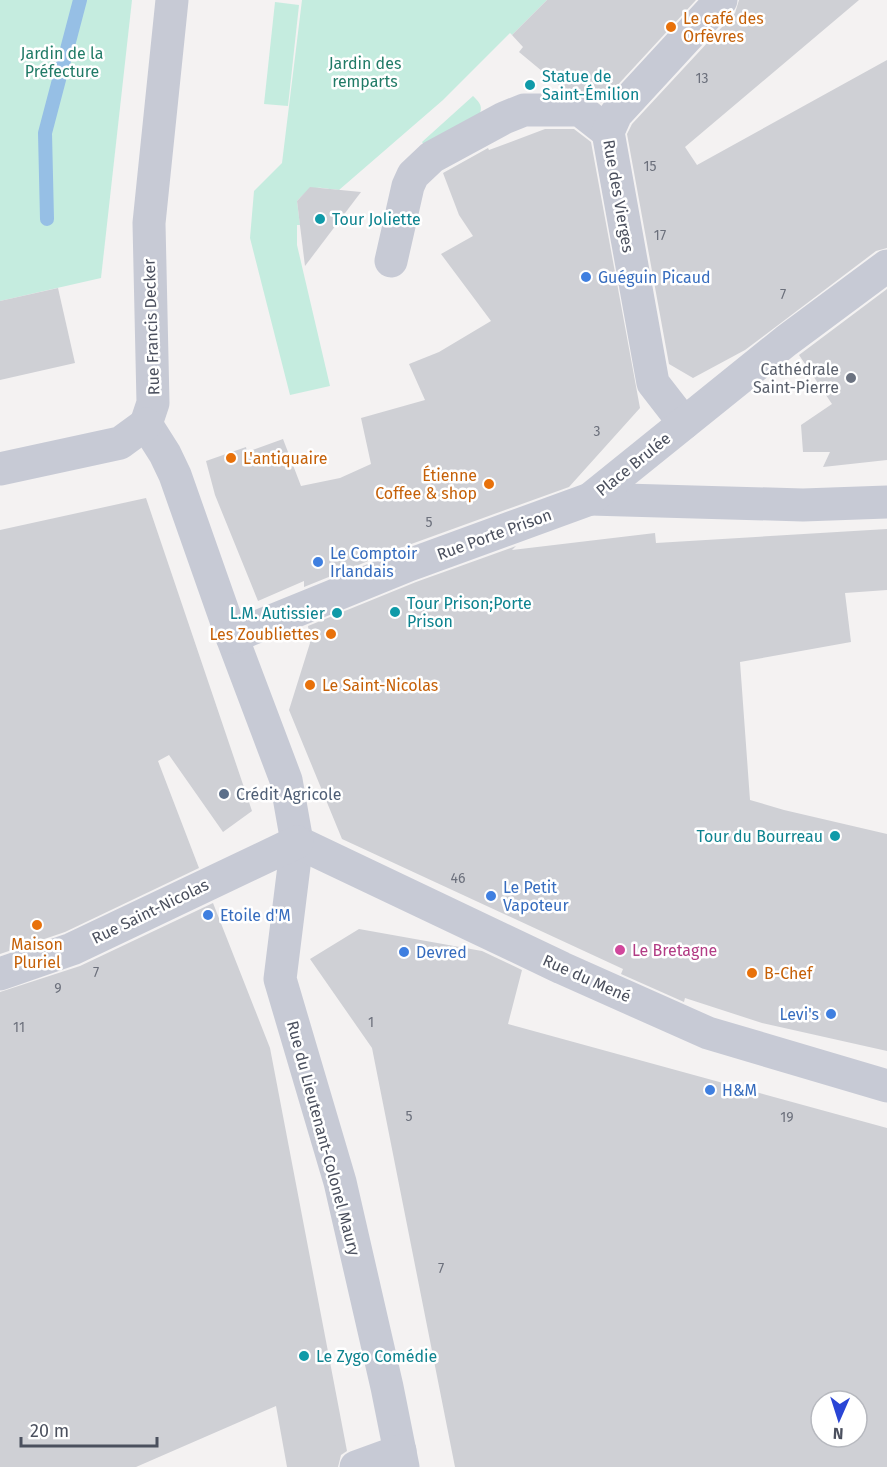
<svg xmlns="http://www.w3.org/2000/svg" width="887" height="1467" font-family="'Fira Sans',sans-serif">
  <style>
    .green { fill: #c5ecdf }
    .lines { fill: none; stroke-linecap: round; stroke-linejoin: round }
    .stream { stroke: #96bfe5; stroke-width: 14 }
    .building { fill: #cfd0d5; fill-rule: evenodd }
    .minor { stroke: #c7cad5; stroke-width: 33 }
    .food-dot { fill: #e8710a; stroke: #fff; stroke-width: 2 }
    .culture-dot { fill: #0f9aa8; stroke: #fff; stroke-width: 2 }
    .shop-dot { fill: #3f7fe0; stroke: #fff; stroke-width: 2 }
    .worship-dot { fill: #6b7280; stroke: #fff; stroke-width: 2 }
    .service-dot { fill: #5c6f8a; stroke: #fff; stroke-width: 2 }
    .hotel-dot { fill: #d1479c; stroke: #fff; stroke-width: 2 }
    .labels { text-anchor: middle; stroke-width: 5; stroke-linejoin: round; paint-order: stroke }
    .number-label { font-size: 14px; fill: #6c707c }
    .food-label { font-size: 16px; fill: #c56008; stroke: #fff; text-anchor: start }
    .park-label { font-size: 16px; fill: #207a66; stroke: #fff }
    .culture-label { font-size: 16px; fill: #0d838f; stroke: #fff; text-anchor: start }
    .street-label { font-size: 16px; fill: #4b505e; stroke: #fff }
    .shop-label { font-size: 16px; fill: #366cbe; stroke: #fff; text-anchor: start }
    .worship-label { font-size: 16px; fill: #5b616d; stroke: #fff; text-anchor: end }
    .service-label { font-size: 16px; fill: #4e5e75; stroke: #fff; text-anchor: start }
    .hotel-label { font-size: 16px; fill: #b23c85; stroke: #fff; text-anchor: start }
  </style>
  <rect width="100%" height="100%" fill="#f4f2f2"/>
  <g class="green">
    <polygon points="0,0 132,0 101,278 0,301"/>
    <path d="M 302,0 L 547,0 L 512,35 L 510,33 L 443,100 L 339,190 C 316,188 313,183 297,201 L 300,225 L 297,225 L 297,245 L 330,386 L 290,395 L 250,238 L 254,191 L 282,163 Z"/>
    <polygon points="275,2 299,5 288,106 264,104"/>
    <path d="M 473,96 C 478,101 483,105 480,113 L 426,148 L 422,142 Z"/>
  </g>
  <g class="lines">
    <polyline class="stream" points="47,219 45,133 80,0"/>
  </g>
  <g class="building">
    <polygon points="547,0 696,0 601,103 592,95 581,91 566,91 519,52 523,47 512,35"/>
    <polygon points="739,0 859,0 685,147 697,165 887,60 887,248 876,251 745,350 693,378 669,364 627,134 632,124 735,13"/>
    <polygon points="545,129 574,129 591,142 640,408 569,487 403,547 304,587 304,581 258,601 215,495 206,461 246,447 247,452 283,439 301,486 340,478 371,464 361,418 425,400 409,364 439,352 491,321 441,254 473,236 459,215 443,173 488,148 489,150"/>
    <polygon points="310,187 361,192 305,266 297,201"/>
    <polygon points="58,288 75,363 0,380 0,301"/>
    <polygon points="887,289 887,460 823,467 830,452 803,452 801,425 832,404 799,355"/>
    <polygon points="146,498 252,811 223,832 169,755 158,761 199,868 65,932 0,954 0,530"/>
    <polygon points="887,529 887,590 845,593 851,642 740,662 750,800 784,810 887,834 887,1051 762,1023 685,998 684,1002 621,974 623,969 342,839 289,710 310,643 308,626 416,582 516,546 512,550 655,533 656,543"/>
    <polygon points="213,903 270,1048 347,1451 341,1455 338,1467 287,1467 276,1406 136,1467 0,1467 0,992 80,966"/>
    <path d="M 359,929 L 482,951 L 522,970 L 508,1024 L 887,1128 L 887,1467 L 455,1467 L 372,1048 L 310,959 ZM 821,1401 L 857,1401 L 857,1437 L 821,1437 Z"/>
  </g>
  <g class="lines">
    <g class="minor">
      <polyline points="391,261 408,186 413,175 432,157 504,118 524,110 580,110 608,132"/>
      <polyline points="684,423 653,383 608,132 616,114 721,0"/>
      <polyline points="146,424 165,454 175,475 232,637 286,780 297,842 280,979 340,1182 387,1387 403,1467"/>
      <polyline points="146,424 153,403 149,223 172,0"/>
      <polyline points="0,469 120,443 146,424"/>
      <polyline points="590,499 803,505 887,502"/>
      <polyline points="232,637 409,565 590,499 786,341 887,266"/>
      <polyline points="297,842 562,968 708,1033 887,1086"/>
      <polyline points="0,974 72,949 297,842"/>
      <polyline points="356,1467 400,1451"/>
    </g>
  </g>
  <g class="food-dot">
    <circle cx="671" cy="27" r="6"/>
    <circle cx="231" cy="458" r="6"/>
    <circle cx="489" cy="484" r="6"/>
    <circle cx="331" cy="634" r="6"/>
    <circle cx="310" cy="685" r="6"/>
    <circle cx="37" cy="925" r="6"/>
    <circle cx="752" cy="973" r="6"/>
  </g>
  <g class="culture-dot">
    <circle cx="530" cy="85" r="6"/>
    <circle cx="320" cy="219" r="6"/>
    <circle cx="395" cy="612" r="6"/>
    <circle cx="337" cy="613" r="6"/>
    <circle cx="835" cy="836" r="6"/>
    <circle cx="304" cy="1356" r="6"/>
  </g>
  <g class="shop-dot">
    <circle cx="586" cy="277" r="6"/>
    <circle cx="318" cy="562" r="6"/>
    <circle cx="491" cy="896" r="6"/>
    <circle cx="208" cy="915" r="6"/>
    <circle cx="404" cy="952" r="6"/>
    <circle cx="831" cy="1014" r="6"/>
    <circle cx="710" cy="1090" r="6"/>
  </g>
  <circle class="worship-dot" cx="851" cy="378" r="6"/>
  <circle class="service-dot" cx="224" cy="794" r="6"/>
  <circle class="hotel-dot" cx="620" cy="950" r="6"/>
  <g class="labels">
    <g class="number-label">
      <text x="702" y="83">13</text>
      <text x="650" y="171">15</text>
      <text x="660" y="240">17</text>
      <text x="783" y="299">7</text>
      <text x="597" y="436">3</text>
      <text x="429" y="527">5</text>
      <text x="458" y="883">46</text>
      <text x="96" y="977">7</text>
      <text x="58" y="993">9</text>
      <text x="371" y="1027">1</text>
      <text x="19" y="1032">11</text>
      <text x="409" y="1121">5</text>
      <text x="787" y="1122">19</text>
      <text x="441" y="1273">7</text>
    </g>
    <g class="food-label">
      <text x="683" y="24">Le café des<tspan x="683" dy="18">Orfèvres</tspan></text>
      <text x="243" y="464">L'antiquaire</text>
      <text x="477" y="481" text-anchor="end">Étienne<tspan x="477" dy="18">Coffee &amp; shop</tspan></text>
      <text x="319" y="640" text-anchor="end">Les Zoubliettes</text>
      <text x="322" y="691">Le Saint-Nicolas</text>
      <text x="37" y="950" text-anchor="middle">Maison<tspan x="37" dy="18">Pluriel</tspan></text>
      <text x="764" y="979">B-Chef</text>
    </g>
    <g class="park-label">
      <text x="62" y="59">Jardin de la<tspan x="62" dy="18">Préfecture</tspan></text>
      <text x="365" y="69">Jardin des<tspan x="365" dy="18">remparts</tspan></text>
    </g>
    <g class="culture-label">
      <text x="542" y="82">Statue de<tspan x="542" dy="18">Saint-Émilion</tspan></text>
      <text x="332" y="225">Tour Joliette</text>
      <text x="407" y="609">Tour Prison;Porte<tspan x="407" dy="18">Prison</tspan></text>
      <text x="325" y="619" text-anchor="end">L.M. Autissier</text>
      <text x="823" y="842" text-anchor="end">Tour du Bourreau</text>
      <text x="316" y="1362">Le Zygo Comédie</text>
    </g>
    <g class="street-label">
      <text transform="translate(619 196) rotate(80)" y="6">Rue des Vierges</text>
      <text transform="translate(151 327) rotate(-92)" y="6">Rue Francis Decker</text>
      <text transform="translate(633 464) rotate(-39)" y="6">Place Brulée</text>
      <text transform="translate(494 534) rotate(-20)" y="6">Rue Porte Prison</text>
      <text transform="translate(150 911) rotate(-26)" y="6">Rue Saint-Nicolas</text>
      <text transform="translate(587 978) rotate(24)" y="6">Rue du Mené</text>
      <text transform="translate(324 1138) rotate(75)" y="6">Rue du Lieutenant-Colonel Maury</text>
    </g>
    <g class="shop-label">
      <text x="598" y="283">Guéguin Picaud</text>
      <text x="330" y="559">Le Comptoir<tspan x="330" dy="18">Irlandais</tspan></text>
      <text x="503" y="893">Le Petit<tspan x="503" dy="18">Vapoteur</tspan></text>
      <text x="220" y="921">Etoile d'M</text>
      <text x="416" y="958">Devred</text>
      <text x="819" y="1020" text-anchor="end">Levi's</text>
      <text x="722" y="1096">H&amp;M</text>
    </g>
    <g class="worship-label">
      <text x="839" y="375">Cathédrale<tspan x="839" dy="18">Saint-Pierre</tspan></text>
    </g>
    <g class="service-label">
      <text x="236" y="800">Crédit Agricole</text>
    </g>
    <g class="hotel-label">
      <text x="632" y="956">Le Bretagne</text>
    </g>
  </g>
  <g transform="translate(839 1419) rotate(183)"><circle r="28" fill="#ffffff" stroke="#b7b9bf" stroke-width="1.5"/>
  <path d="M0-4.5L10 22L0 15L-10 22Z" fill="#2a45d5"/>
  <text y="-9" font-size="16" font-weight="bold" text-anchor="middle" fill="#4b505e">N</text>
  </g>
  <path d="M21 1437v9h136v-9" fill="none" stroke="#4b505e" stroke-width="3"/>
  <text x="30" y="1437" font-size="18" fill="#4b505e" stroke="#ffffff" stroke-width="4.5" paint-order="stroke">20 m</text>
</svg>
